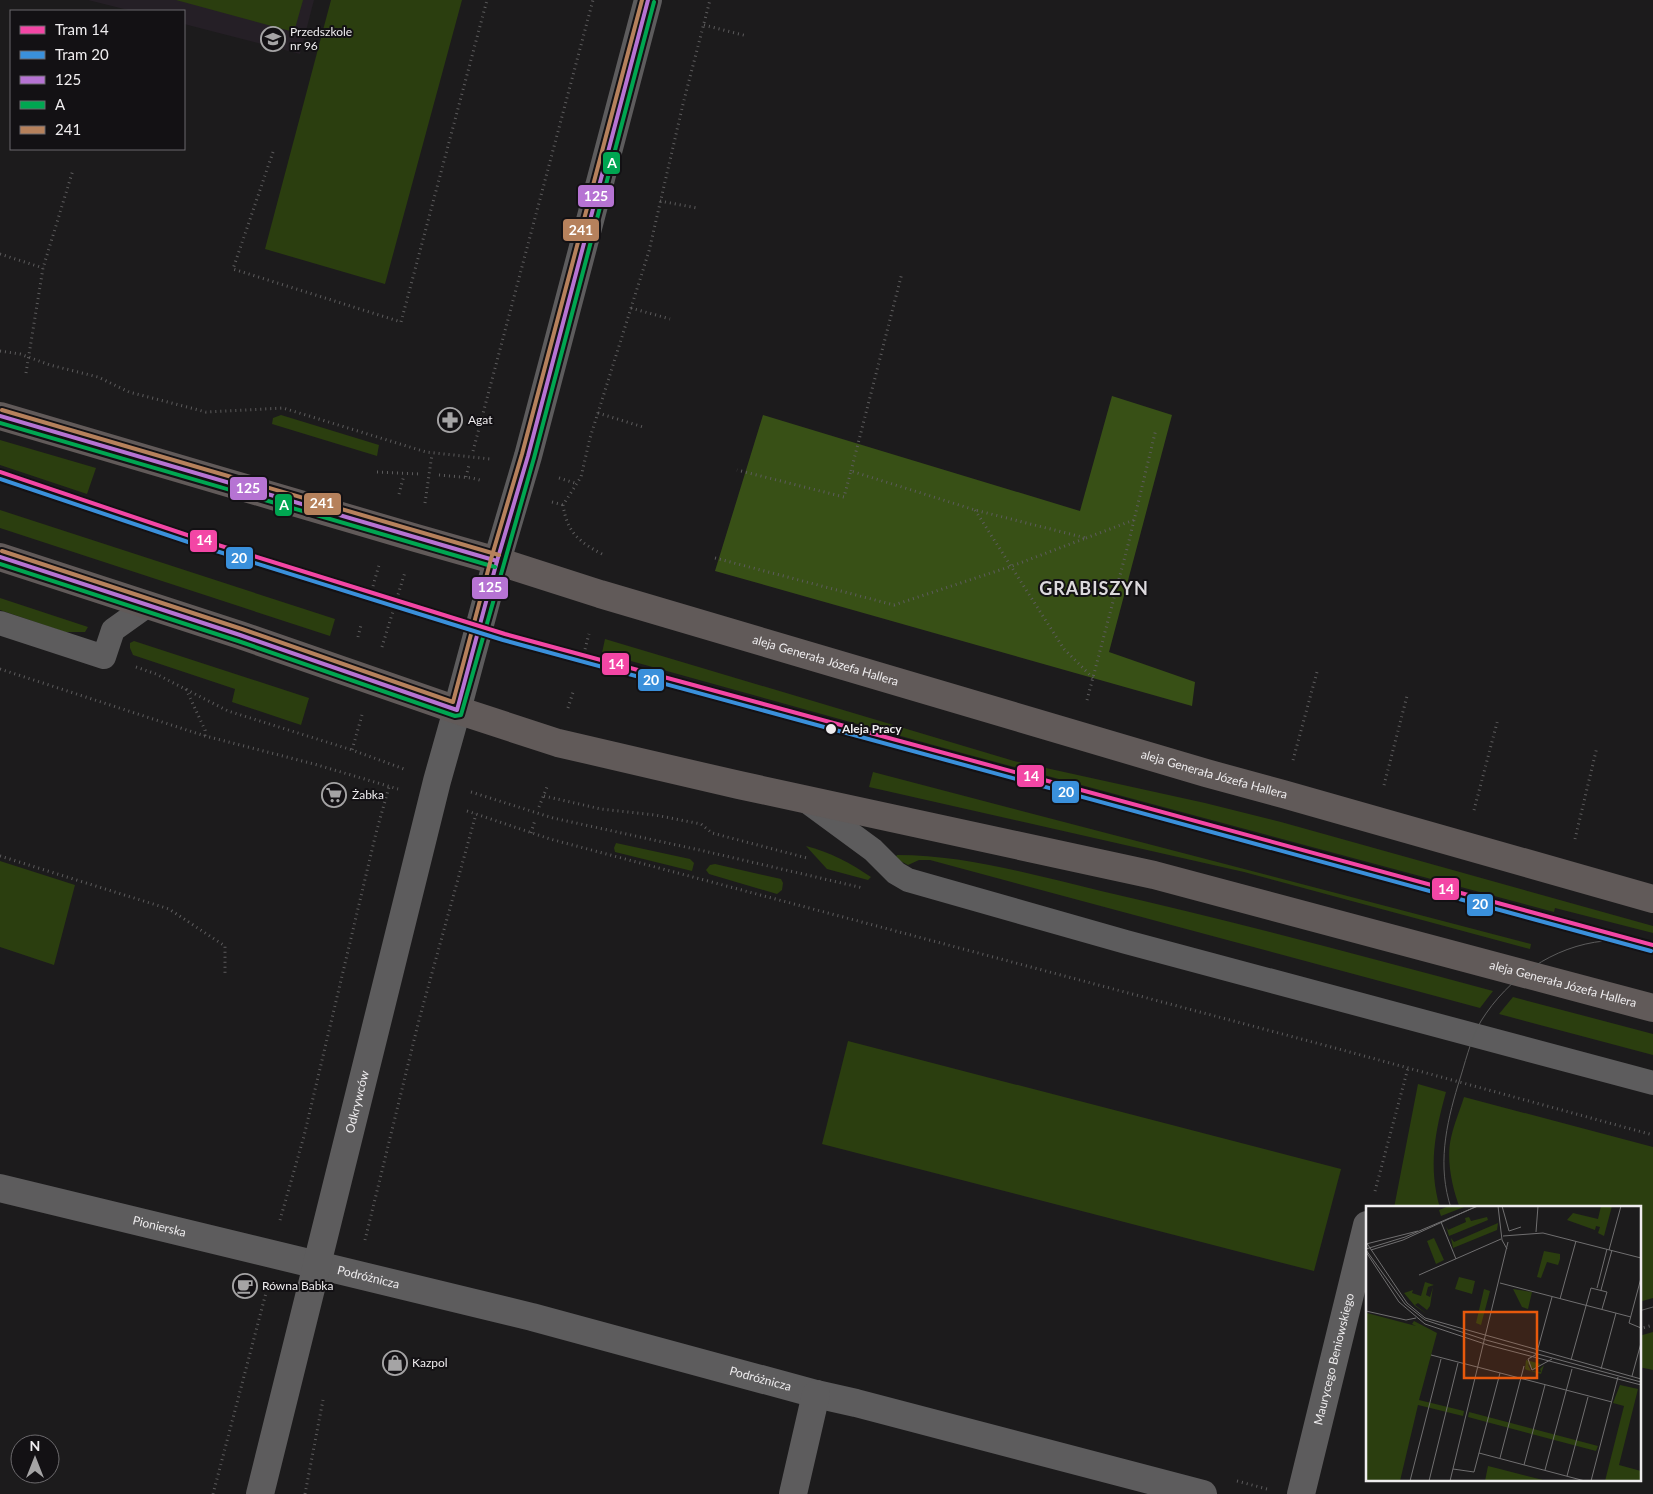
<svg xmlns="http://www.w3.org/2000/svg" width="1653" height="1494" font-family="Lato,sans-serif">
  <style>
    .built { fill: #251f26 }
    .green { fill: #2b3e0f }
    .forest { fill: #385016 }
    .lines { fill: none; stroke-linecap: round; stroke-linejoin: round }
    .path { stroke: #5d5c5d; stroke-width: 3; stroke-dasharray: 1 4; stroke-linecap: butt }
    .service { stroke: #5d5c5d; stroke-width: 24 }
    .minor { stroke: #5d5c5d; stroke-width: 28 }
    .tertiary { stroke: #5d5c5d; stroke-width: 28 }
    .primary { stroke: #615a59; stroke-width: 28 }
    .tram { stroke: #5c5c5c; stroke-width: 1 }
    .bus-1-casing { stroke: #131114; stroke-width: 8 }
    .bus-2-casing { stroke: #131114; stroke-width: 8 }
    .bus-3-casing { stroke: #131114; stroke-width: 8 }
    .bus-1 { stroke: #b673d3; stroke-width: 4 }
    .bus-2 { stroke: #00a651; stroke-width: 4 }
    .bus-3 { stroke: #b6815c; stroke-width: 4 }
    .tram-1-casing { stroke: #131114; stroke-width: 8 }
    .tram-2-casing { stroke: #131114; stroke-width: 8 }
    .tram-1 { stroke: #f346a5; stroke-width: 4 }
    .tram-2 { stroke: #3a90db; stroke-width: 4 }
    .stop-dot { fill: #efedef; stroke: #131114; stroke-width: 2 }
    .labels { text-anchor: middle; stroke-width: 4; stroke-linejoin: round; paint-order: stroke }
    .poi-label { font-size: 12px; fill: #efedef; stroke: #131114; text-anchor: start }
    .street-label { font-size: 12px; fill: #efedef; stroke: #131114 }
    .stop-label { font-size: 12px; font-weight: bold; fill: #efedef; stroke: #131114; text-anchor: start }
    .district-label { font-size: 18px; font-weight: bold; letter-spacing: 1px; fill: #dddade; stroke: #131114 }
    .inset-road { fill: none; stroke: #706f70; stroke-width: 1 }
    .view { fill: #e8590c; fill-opacity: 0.15; stroke: #e8590c; stroke-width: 2.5 }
    .inset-edge { fill: none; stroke: #efedef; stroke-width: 2.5 }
    .line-badge { stroke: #131114; stroke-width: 2 }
    .badge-label { font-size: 14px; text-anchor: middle; font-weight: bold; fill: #fff }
  </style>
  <rect width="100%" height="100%" fill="#1c1b1c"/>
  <polygon class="built" points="88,0 314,0 300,54 184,24 184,11 132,11"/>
  <g class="green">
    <polygon points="176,0 303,0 294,32"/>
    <polygon points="331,0 462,0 385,284 265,249"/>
    <polygon points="281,415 379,445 377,456 272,424 273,418"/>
    <polygon points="0,440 96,468 87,494 0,465"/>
    <polygon points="0,510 335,619 330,636 0,528"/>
    <polygon points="0,598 88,627 85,632 65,632 0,610"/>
    <polygon points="605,639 1014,761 1205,803 1281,822 1653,926 1653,933 1555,908 1554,912 962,753 602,653"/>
    <polygon points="134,641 309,698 301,725 232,702 235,689 133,655 130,648 130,643"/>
    <polygon points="873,772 1531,944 1530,949 1244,872 869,787"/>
    <polygon points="616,843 690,859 694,863 692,871 615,852 614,848"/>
    <path d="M 806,846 C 830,852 850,863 871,877 L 868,880 L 827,869 Z"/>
    <path d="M 897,855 C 966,855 1034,875 1101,891 C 1233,921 1363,956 1493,991 L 1480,1008 L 930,860 L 919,860 L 908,865 L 895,858 Z"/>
    <polygon points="0,861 75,885 54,965 0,947"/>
    <polygon points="715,864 781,879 783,883 782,890 777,894 709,874 706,870 710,865"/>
    <polygon points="1513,997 1653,1034 1653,1055 1499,1014"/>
    <polygon points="848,1041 1341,1169 1314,1271 822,1144"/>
    <path d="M 1418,1084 L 1446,1092 C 1435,1132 1428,1166 1440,1208 L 1394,1208 Z"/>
    <path d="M 1464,1097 L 1653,1147 L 1653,1298 L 1639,1302 L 1639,1208 L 1460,1208 C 1452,1188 1446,1159 1451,1138 C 1454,1124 1460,1110 1464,1097 Z"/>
    <polygon points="1653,1332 1653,1370 1639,1367 1639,1336"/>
  </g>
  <polygon class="forest" points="1112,396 1172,415 1109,652 1195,682 1192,706 715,571 763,415 1080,511"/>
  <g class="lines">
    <g class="path">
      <polyline points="704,25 747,36"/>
      <polyline points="273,152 233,269 401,322 487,0"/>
      <polyline points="660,201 697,208"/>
      <polyline points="0,254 43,268"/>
      <polyline points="631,308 670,319"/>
      <polyline points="0,351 20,354 50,365 98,377 129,392 206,412 283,408 426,452 490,459"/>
      <polyline points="26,373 43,268 73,170"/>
      <polyline points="598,413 643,427"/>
      <polyline points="473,451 593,0"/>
      <polyline points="851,471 902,273"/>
      <polyline points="377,472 420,474"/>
      <polyline points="439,475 472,478 483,481"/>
      <polyline points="466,477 469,465"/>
      <polyline points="559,478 578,484"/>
      <polyline points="399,494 404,475"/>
      <polyline points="552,502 563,505"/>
      <polyline points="425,503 432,454"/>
      <polyline points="975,510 1064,649 1093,678"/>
      <polyline points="1086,538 1134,520"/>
      <path d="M 602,554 C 579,542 567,532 563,505 L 581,477 L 590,438 L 649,251 L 683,104 L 710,0"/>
      <polyline points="715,558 894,605 1012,566 1086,538 975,510 851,471 844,497 737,470"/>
      <polyline points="373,586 379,565"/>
      <polyline points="358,637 361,625"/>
      <polyline points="382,647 405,572"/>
      <polyline points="585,649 589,634"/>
      <polyline points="136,667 156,674 228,711 352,750"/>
      <polyline points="0,669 205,736 314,764 398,789"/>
      <polyline points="186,689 205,730 205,736"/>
      <polyline points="1087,700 1128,545 1156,429"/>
      <polyline points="568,708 574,689"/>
      <polyline points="362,715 352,750 404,769"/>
      <polyline points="1293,760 1317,672"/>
      <polyline points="1384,785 1407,696"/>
      <polyline points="471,792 553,818 704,851 863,888"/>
      <polyline points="544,796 601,809 655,815 701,824 712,833 807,858"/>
      <polyline points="539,807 547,787"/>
      <polyline points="1474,810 1498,719"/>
      <polyline points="467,811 550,839 1335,1048 1653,1135"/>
      <polyline points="531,833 535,820"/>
      <polyline points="1575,839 1597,747"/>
      <polyline points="0,856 169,909 225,946 225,973"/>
      <polyline points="1375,1191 1408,1068"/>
      <polyline points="280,1220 304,1136 376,833 389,787"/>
      <polyline points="365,1240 419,1020 476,814"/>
      <polyline points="1639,1329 1653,1325"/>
      <polyline points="1237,1481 1267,1489"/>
      <polyline points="213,1494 267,1289"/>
      <polyline points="305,1494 323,1400"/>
    </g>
    <g class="service">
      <polyline points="0,623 104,657 113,630 148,605"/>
      <polyline points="805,800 873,850 896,873 908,880 1126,942 1653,1083"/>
    </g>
    <g class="minor">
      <path id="s1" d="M 0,1188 L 532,1317 L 816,1394 L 856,1403 L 1203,1494"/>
      <path id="s2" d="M 260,1494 L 437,781 L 457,710"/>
      <polyline points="793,1494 816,1394"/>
      <path id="s3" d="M 1301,1494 L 1367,1225"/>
    </g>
    <polyline class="tertiary" points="457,710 497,561 528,456 648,0"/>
    <g class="primary">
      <path id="s4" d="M 0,416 L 416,538 L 497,561 L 600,594 L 1206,773 L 1283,794 L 1653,899"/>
      <path id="s5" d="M 0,557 L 240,635 L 457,710 L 558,743 L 739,785 L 1154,875 L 1653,1008"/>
    </g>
    <g class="tram">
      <path d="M 1451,1208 C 1437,1166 1446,1125 1458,1085 C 1465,1064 1470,1040 1481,1021 C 1508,978 1553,946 1604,941 C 1620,940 1637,943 1653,946"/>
      <polyline points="1639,1311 1653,1307"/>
    </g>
    <defs>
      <g id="bus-1">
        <polyline points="0,416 497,561"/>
        <polyline points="0,557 240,635 457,710 497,561 528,456 648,0"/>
      </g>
      <g id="bus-2">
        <polyline points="0,423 495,567"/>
        <polyline points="0,564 238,641 455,716 461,715 534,458 654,2"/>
      </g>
      <g id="bus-3">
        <polyline points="2,410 499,555"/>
        <polyline points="2,551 242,629 453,702 491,559 522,454 642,0"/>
      </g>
    </defs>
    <use href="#bus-1" class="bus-1-casing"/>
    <use href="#bus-2" class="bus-2-casing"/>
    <use href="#bus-3" class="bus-3-casing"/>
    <use href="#bus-1" class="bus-1"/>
    <use href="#bus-2" class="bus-2"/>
    <use href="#bus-3" class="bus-3"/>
    <defs>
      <polyline id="tram-1" points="0,472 202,540 505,634 1653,945"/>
      <polyline id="tram-2" points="0,479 200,546 503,640 1651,951"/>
    </defs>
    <use href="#tram-1" class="tram-1-casing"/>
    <use href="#tram-2" class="tram-2-casing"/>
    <use href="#tram-1" class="tram-1"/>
    <use href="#tram-2" class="tram-2"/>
  </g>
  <defs>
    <symbol id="school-ring" viewBox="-11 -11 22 22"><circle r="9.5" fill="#131114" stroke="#a5a4a5" stroke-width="1.5"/><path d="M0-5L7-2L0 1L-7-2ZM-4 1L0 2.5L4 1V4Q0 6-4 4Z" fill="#a5a4a5"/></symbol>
    <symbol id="pharmacy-ring" viewBox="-11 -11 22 22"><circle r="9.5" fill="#131114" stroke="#a5a4a5" stroke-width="1.5"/><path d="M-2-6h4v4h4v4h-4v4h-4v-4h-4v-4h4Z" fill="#a5a4a5"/></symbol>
    <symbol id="supermarket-ring" viewBox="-11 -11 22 22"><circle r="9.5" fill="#131114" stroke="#a5a4a5" stroke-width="1.5"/><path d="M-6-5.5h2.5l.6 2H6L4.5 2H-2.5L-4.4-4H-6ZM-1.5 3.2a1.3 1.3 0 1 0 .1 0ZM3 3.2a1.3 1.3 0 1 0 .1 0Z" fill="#a5a4a5"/></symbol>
    <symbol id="cafe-ring" viewBox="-11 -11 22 22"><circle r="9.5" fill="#131114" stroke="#a5a4a5" stroke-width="1.5"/><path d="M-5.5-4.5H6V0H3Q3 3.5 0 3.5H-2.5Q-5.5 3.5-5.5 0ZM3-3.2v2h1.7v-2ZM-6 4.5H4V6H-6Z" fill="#a5a4a5"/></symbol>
    <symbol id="shop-ring" viewBox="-11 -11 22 22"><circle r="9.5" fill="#131114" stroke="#a5a4a5" stroke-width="1.5"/><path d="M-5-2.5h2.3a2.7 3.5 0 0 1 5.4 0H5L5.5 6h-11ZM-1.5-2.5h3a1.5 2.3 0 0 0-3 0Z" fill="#a5a4a5"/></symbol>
  </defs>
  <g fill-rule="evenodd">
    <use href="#school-ring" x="259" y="25" width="28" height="28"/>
    <use href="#pharmacy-ring" x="436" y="406" width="28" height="28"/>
    <use href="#supermarket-ring" x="320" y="781" width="28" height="28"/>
    <use href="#cafe-ring" x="231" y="1272" width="28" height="28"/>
    <use href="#shop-ring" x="381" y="1349" width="28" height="28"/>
  </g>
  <circle class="stop-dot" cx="831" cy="729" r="6"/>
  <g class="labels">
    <g class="poi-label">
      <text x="290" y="36">Przedszkole<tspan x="290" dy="14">nr 96</tspan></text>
      <text x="468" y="424">Agat</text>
      <text x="352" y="799">Żabka</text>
      <text x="262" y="1290">Równa Babka</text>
      <text x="412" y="1367">Kazpol</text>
    </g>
    <g class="street-label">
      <text dy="4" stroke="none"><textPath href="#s4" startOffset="861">aleja Generała Józefa Hallera</textPath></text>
      <text dy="4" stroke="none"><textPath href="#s4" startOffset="1266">aleja Generała Józefa Hallera</textPath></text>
      <text dy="4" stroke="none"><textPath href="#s5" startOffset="1622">aleja Generała Józefa Hallera</textPath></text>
      <text dy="4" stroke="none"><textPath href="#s2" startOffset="404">Odkrywców</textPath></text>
      <text dy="4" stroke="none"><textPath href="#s1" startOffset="164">Pionierska</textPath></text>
      <text dy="4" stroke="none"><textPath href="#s1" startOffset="379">Podróżnicza</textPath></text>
      <text dy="4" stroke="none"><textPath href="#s3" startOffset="139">Maurycego Beniowskiego</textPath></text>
      <text dy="4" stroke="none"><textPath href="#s1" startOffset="784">Podróżnicza</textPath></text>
    </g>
    <g class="stop-label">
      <text x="842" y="733">Aleja Pracy</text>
    </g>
    <g class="district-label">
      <text x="1094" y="595">GRABISZYN</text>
    </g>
  </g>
  <g transform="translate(1366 1206)">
    <rect width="275" height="275" fill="#1c1b1c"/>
    <path d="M 83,0 L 98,0 L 98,1 L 75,10 L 73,4 ZM 235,0 L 246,0 L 238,30 L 232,27 L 234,21 L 230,20 L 229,24 L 201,14 L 207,7 L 232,13 ZM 103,11 L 105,15 L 121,11 L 122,14 L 83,30 L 80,20 L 82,24 L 100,16 L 99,12 ZM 132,17 L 131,24 L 87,42 L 85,32 L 88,36 ZM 68,32 L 78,54 L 70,58 L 61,35 ZM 178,45 L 194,48 L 194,53 L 192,59 L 181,56 L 175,72 L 171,71 ZM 93,71 L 109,75 L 106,88 L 89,83 ZM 59,76 L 68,79 L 62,81 L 60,89 L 64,91 L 67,81 L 64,100 L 61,104 L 52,97 L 49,99 L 61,108 L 49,100 L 38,87 L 47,84 L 46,87 L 55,90 ZM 118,83 L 124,85 L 115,119 L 110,117 ZM 147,83 L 166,86 L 162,103 L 156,101 ZM 1,107 L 50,120 L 46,118 L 48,115 L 71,127 L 53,194 L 98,205 L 97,210 L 52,199 L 34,275 L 0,275 ZM 160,154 L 175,158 L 168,164 L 161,157 L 165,165 L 175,166 L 174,163 L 178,159 L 175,168 L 161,164 L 159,163 ZM 254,179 L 272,183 L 253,259 L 275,265 L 275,275 L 239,275 L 258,200 L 247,197 ZM 103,206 L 232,240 L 230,245 L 102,211 ZM 122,260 L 130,262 L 181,275 L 119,275 Z" fill="#2b3e0f"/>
    <path class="inset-road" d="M 132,0 L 136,34 L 141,43M 136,0 L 143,25 L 155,21M 75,16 L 90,53M 170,26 L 172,0M 137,30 L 177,27 L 275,52M 0,36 L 41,97 L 59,112 L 275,173M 0,38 L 52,25M 0,43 L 39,31 L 112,0M 0,44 L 39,98 L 59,114 L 120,134 L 275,176M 5,44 L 37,34 L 111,0M 243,44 L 255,0M 0,46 L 33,96 L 59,118 L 122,139 L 275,179M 53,69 L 135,33M 275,72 L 263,117 L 275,122M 134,77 L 265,111M 231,82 L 241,43M 235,84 L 246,44M 194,93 L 210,35M 0,105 L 40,114 L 50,112M 171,146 L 186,91M 171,148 L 162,153 L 166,164 L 186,153M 65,149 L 246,196M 205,154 L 225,82 L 241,86 L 236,103M 235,163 L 250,107M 266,170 L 275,137M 113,247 L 219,275M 134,252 L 158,160M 158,259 L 179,179M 87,263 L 108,266 L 134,167M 179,264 L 206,163M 201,270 L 222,191M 44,275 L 75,153M 63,275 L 92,157M 84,275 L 142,36M 225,275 L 252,171"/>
    <path class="view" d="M 98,106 L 171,106 L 171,172 L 98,172 Z"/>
    <rect width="275" height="275" class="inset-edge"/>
  </g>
  <g class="line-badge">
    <rect x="602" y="151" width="19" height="24" rx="5" fill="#00a651"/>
    <rect x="577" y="184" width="38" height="24" rx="5" fill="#b673d3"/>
    <rect x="562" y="218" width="38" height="24" rx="5" fill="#b6815c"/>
    <rect x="229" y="476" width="39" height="25" rx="5" fill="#b673d3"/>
    <rect x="303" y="492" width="39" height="24" rx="5" fill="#b6815c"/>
    <rect x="274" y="493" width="19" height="24" rx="5" fill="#00a651"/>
    <rect x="189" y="529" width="29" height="24" rx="5" fill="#f346a5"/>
    <rect x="225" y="546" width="29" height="24" rx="5" fill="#3a90db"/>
    <rect x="471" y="576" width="38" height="24" rx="5" fill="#b673d3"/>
    <rect x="601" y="652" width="29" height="24" rx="5" fill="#f346a5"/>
    <rect x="637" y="668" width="28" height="24" rx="5" fill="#3a90db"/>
    <rect x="1016" y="764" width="29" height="24" rx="5" fill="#f346a5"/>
    <rect x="1051" y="780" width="29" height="24" rx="5" fill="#3a90db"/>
    <rect x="1431" y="877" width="29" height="24" rx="5" fill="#f346a5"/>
    <rect x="1466" y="893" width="28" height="24" rx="5" fill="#3a90db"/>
  </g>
  <g class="badge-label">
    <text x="612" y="168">A</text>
    <text x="596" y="201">125</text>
    <text x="581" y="235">241</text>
    <text x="248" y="493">125</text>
    <text x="322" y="508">241</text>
    <text x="284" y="510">A</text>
    <text x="204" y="545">14</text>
    <text x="239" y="563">20</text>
    <text x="490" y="592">125</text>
    <text x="616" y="669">14</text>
    <text x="651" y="685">20</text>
    <text x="1031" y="781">14</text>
    <text x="1066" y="797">20</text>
    <text x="1446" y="894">14</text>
    <text x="1480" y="909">20</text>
  </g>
  <rect x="10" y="10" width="175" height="140" fill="#131114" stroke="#6b696c"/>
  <rect x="20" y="26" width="25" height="8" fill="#f346a5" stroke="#6b696c"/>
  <text x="55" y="35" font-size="15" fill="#efedef">Tram 14</text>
  <rect x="20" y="51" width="25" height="8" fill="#3a90db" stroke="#6b696c"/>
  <text x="55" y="60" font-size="15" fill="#efedef">Tram 20</text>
  <rect x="20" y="76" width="25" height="8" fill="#b673d3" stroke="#6b696c"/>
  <text x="55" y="85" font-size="15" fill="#efedef">125</text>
  <rect x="20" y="101" width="25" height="8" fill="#00a651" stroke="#6b696c"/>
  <text x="55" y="110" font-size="15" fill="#efedef">A</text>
  <rect x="20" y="126" width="25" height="8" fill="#b6815c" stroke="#6b696c"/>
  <text x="55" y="135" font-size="15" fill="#efedef">241</text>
  <g transform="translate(35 1459)"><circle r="24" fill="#131114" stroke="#6b696c"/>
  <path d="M0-4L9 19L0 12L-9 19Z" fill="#a5a4a5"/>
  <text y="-8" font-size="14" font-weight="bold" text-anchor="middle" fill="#efedef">N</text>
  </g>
</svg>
